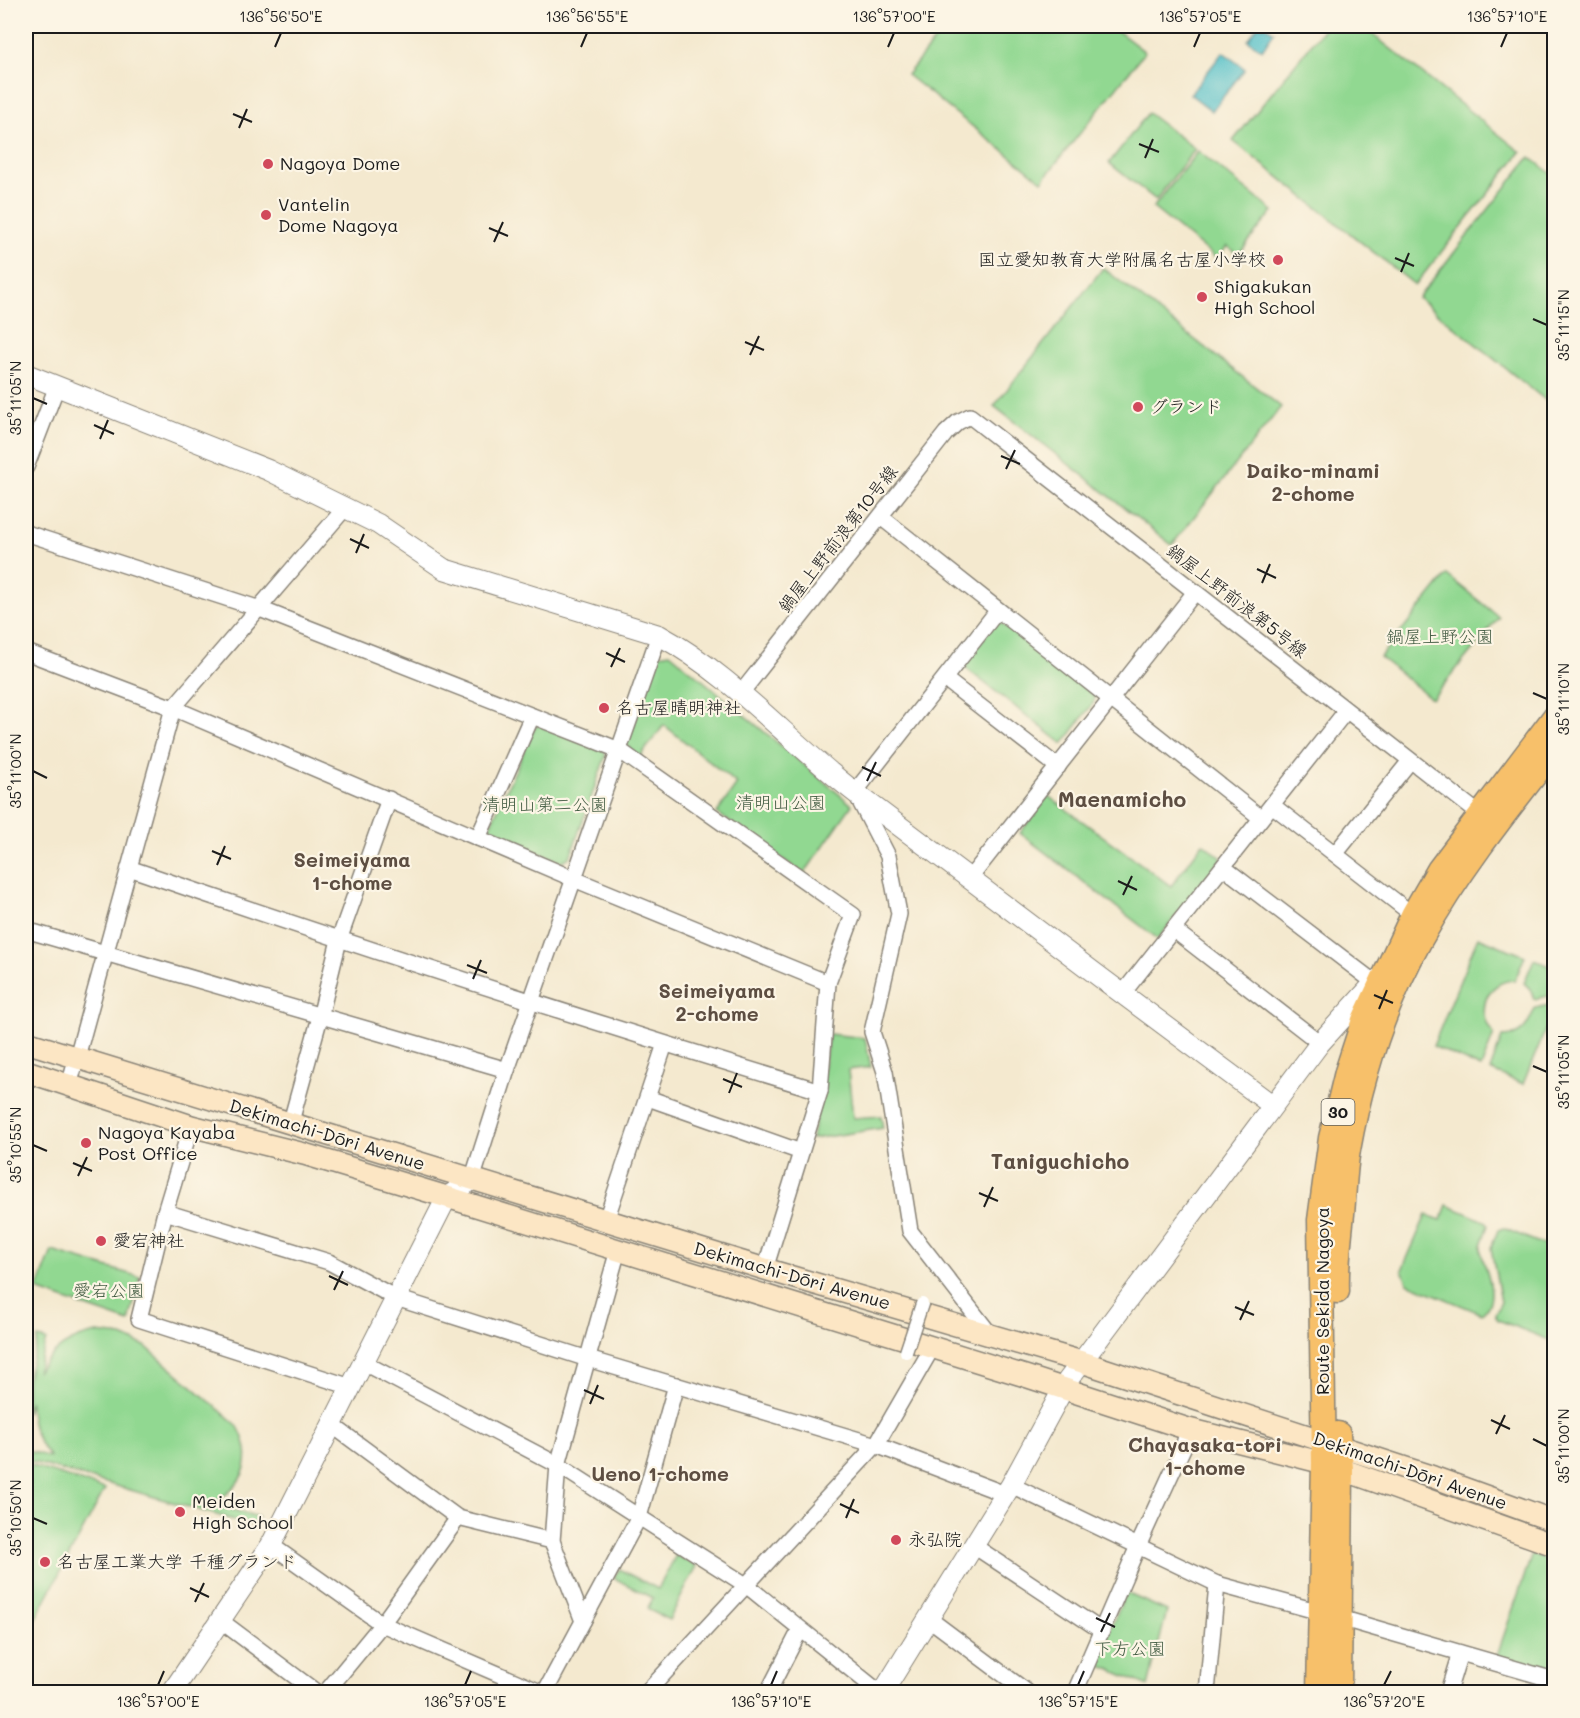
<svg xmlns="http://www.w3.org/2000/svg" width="1580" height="1718" font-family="Mali,'Klee One',sans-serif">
  <rect width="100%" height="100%" fill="#fcf5e5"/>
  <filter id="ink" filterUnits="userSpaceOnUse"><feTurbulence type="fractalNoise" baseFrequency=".0167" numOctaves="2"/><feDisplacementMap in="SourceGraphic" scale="12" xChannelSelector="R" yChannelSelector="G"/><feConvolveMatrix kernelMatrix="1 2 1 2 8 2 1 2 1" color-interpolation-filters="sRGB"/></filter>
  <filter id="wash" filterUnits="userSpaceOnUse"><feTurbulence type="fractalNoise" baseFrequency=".008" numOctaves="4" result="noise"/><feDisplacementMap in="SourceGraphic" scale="24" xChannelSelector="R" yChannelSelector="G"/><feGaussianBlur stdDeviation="1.35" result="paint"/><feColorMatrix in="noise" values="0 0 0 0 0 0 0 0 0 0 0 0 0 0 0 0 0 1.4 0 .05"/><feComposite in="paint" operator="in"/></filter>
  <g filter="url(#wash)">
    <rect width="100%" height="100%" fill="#f4e9cf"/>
    <g fill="#91d891" stroke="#567a56" stroke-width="1.5">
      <polygon points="946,26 1111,26 1145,52 1042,181 907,75"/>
      <polygon points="1326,26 1362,26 1521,152 1415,285 1233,141"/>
      <polygon points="1148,113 1195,149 1156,200 1109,163"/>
      <polygon points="1198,151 1273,211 1238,255 1227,246 1217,259 1153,208"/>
      <polygon points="1530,157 1554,176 1554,407 1418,298"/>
      <polygon points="1103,268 1281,407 1172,545 994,406"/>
      <polygon points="1447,575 1499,617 1432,699 1380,657"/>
      <polygon points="1000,622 1095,696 1094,702 1063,744 963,666 994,624"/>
      <polygon points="670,653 852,805 804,874 717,813 737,784 664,725 639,758 626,745 658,655"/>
      <polygon points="542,724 602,747 606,755 570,857 561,862 494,834 489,828 535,727"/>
      <polygon points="1048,796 1171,886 1203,843 1222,858 1158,939 1020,833"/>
      <path d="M1478,937l47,19 -10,24c-30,1 -40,32 -21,54l-13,34 -48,-22z"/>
      <polygon points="1534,959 1554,968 1554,995 1534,999 1530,989 1524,983"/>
      <path d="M1554,1004v16l-4,-1 -27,65 -33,-14 12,-33c21,0 26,-12 33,-29z"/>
      <polygon points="829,1034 865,1038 871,1067 848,1070 853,1118 881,1116 883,1128 812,1139"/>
      <path d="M1447,1205l40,17 1,3 -7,20v6c4,20 20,46 1,63l-75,-31 -5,-13 24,-55 15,5z"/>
      <polygon points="1503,1228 1554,1249 1554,1342 1498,1320 1495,1314 1501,1302 1491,1248 1498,1230"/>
      <polygon points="52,1251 140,1277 129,1322 37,1290"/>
      <path d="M97,1333l25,3 23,10 92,79c20,35 7,59 -24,79l45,13 -3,9 -229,-66v-10l24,7c-15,-17 -21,-36 -20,-57l-4,13v-31l12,-44 8,2 -9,32c16,-22 33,-34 60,-39z"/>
      <polygon points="26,1464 105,1489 26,1636"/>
      <polygon points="1532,1554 1554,1562 1554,1674 1496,1658"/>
      <polygon points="676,1555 697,1566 669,1620 647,1609 653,1598 614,1578 619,1569 658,1589"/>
      <polygon points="1126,1593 1167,1611 1148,1686 1095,1663"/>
    </g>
    <g fill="#51bfc8" stroke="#366e72" stroke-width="1.5">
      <polygon points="1258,26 1265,26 1274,32 1262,50 1248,40"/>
      <polygon points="1223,52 1245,69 1212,111 1190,94"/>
    </g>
  </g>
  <g filter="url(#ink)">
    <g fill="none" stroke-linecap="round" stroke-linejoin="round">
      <g stroke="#888276" stroke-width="18">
        <g id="minor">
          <polyline points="26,467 57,386"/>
          <polyline points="881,517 1261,818"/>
          <polyline points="26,533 260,609 619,750 853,915 828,983 820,1091 765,1269"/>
          <polyline points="26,652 173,708 574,879 828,983"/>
          <polyline points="945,679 1058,767"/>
          <polyline points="741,693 946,433 958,422 970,416 1487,820"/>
          <polyline points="1272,805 1413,915"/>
          <polyline points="478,838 532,716"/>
          <polyline points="1335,854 1410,761"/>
          <polyline points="1223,867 1375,983"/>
          <path d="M129,868c229,79 459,153 691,223"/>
          <polyline points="970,878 1195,592"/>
          <polyline points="26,930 507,1070"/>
          <polyline points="1174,930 1320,1043"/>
          <polyline points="1123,993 1346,711"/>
          <polyline points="69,1086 173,708 345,508"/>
          <polyline points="648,1098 801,1152"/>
          <polyline points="290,1125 320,1017 339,940 389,799"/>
          <polyline points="191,1126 165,1212 139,1319 351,1387"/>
          <polyline points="472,1180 507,1070 659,635"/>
          <polyline points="165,1212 329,1262 396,1298 588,1359 876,1445 1005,1494"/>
          <polyline points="606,1220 665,1044"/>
          <polyline points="990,1334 910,1231 885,1072 872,1032 899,914 888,856 855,792 998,610"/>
          <polyline points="364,1363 558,1465 639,1517 746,1585 879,1692"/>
          <polyline points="332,1425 458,1518"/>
          <polyline points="1011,1485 1217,1584 1320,1612"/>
          <polyline points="271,1545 382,1624 540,1692"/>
          <polyline points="974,1546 1102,1631"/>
          <polyline points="928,1618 1027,1692"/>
          <polyline points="1340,1618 1554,1680"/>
          <polyline points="221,1621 316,1692"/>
          <polyline points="583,1621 552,1541 558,1465 618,1250"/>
          <polyline points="326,1692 382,1624 458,1518 552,1541"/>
          <polyline points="545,1692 639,1517 676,1385"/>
          <polyline points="647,1692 876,1445 932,1348"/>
          <polyline points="768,1692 800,1630"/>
          <polyline points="1075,1692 1138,1546 1183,1448 1188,1429"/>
          <polyline points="1207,1692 1217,1584"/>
          <polyline points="1448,1692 1460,1653"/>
        </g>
      </g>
      <g stroke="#888276" stroke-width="22">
        <g id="tertiary">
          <path d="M26,374l242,96 110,54 66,45 215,66c75,41 131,108 198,159 138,105 276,208 415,311"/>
          <polyline points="172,1692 271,1545 447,1197 472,1180"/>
          <polyline points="883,1692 1011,1485 1068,1380 1320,1043 1378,979"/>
        </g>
      </g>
      <g stroke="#888276" stroke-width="24">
        <g id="secondary">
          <polyline points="26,1042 765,1269 1082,1362 1433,1477 1554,1521"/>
          <polyline points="26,1071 191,1126 304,1154 447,1197 1025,1376 1188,1429 1324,1463 1554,1545"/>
        </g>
      </g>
      <g stroke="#888276" stroke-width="27">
        <g id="primary">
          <path d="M1337,1291c-1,-26 2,-51 5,-77 2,-21 2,-43 6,-64 13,-73 36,-145 72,-210 38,-69 86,-129 134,-190"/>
          <polyline points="1338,1434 1341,1469 1339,1692"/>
          <polyline points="1319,1692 1324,1463 1320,1220 1331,1138 1347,1072 1364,1020 1413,915 1439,870 1554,718"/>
        </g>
      </g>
      <use href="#minor" stroke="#fff" stroke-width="15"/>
      <use href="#tertiary" stroke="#fff" stroke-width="20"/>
      <use href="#secondary" stroke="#fce6c4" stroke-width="21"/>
      <use href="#primary" stroke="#f7c06b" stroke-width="24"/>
      <g stroke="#888276" stroke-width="15" stroke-linecap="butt">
        <polyline id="pedestrian-bridge" points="906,1352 922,1304"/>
      </g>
      <use href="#pedestrian-bridge" stroke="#fff" stroke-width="12"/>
    </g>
  </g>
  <path fill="none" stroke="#1c1c1c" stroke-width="2" d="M275,47l6,-14M581,47l6,-14M888,47l6,-14M1194,47l6,-14M1501,47l6,-14M233,114l19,8M239,128l8,-19M1139,144l20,8M1145,158l8,-19M489,228l19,8M494,242l9,-20M1395,258l19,8M1401,272l8,-19M1533,319l14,6M745,342l19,8M750,355l9,-19M33,398l14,6M94,425l20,9M100,439l8,-19M1001,456l19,8M1006,469l9,-19M350,539l19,9M356,553l8,-19M1257,569l19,9M1262,583l8,-19M606,653l19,9M611,667l9,-19M1533,693l14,6M862,767l19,9M33,771l14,7M867,781l9,-19M212,851l19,8M217,865l8,-19M1118,881l19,9M1123,895l9,-19M467,965l20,8M473,979l8,-19M1374,995l19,8M1379,1009l8,-19M1533,1066l14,6M723,1079l19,8M729,1093l8,-20M33,1145l14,6M73,1163l19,8M78,1176l9,-19M979,1193l19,8M984,1207l9,-20M329,1276l19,9M334,1290l9,-19M1235,1307l19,8M1240,1320l9,-19M584,1390l20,9M590,1404l8,-19M1491,1420l19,9M1496,1434l9,-19M1533,1439l14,7M840,1504l19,9M33,1518l14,6M846,1518l8,-19M190,1588l19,9M195,1602l9,-19M1096,1618l19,9M1101,1632l9,-19M158,1685l6,-14M465,1685l6,-14M771,1685l6,-14M1078,1685l6,-14M1384,1685l7,-14"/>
  <g fill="#d1495b" stroke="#fcf5e5" stroke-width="2">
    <circle cx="268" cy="164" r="6"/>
    <circle cx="266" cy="215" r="6"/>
    <circle cx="1278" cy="260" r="6"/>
    <circle cx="1202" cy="297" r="6"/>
    <circle cx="1138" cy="407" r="6"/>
    <circle cx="604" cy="708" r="6"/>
    <circle cx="86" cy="1143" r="6"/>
    <circle cx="101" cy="1241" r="6"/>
    <circle cx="180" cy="1512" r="6"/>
    <circle cx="896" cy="1540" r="6"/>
    <circle cx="45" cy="1562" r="6"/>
  </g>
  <g text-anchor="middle" stroke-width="4.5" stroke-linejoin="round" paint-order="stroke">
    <rect fill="#fcf5e5" stroke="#5f5d58" stroke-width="1.5" x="1321.5" y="1099" width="33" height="26" rx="4.5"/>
    <g font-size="16" font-weight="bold" fill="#1c1c1c">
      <text x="1338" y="1118">30</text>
    </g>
    <g font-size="18" fill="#1c1c1c" stroke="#fcf5e5" text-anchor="start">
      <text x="280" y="170">Nagoya Dome</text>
      <text x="278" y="211">Vantelin<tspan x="278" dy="21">Dome Nagoya</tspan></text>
      <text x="1266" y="266" text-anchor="end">国立愛知教育大学附属名古屋小学校</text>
      <text x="1214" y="293">Shigakukan<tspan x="1214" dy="21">High School</tspan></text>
      <text x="1150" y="413">グランド</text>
      <text x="616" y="714">名古屋晴明神社</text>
      <text x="98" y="1139">Nagoya Kayaba<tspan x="98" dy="21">Post Office</tspan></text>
      <text x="113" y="1247">愛宕神社</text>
      <text x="192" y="1508">Meiden<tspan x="192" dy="21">High School</tspan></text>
      <text x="908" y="1546">永弘院</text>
      <text x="57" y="1568">名古屋工業大学 千種グランド</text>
    </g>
    <g font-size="18" fill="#1c1c1c" stroke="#fcf5e5">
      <text transform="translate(838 539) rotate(-52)" y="6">鍋屋上野前浪第10号線</text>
      <text transform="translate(1237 601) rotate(38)" y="6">鍋屋上野前浪第5号線</text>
      <text transform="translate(327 1135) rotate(17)" y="6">Dekimachi-Dōri Avenue</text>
      <text transform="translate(792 1276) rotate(16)" y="6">Dekimachi-Dōri Avenue</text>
      <text transform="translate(1323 1301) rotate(-90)" y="6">Route Sekida Nagoya</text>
      <text transform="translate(1410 1471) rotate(19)" y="6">Dekimachi-Dōri Avenue</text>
    </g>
    <g font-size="18" fill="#455e45" stroke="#fcf5e5">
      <text x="1440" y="643">鍋屋上野公園</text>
      <text x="781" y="809">清明山公園</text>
      <text x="545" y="811">清明山第二公園</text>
      <text x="109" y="1297">愛宕公園</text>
      <text x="1130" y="1655">下方公園</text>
    </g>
    <g font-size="20" font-weight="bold" fill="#5d4e42" stroke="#fcf5e5">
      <text x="1313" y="478">Daiko-minami<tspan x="1313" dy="23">2-chome</tspan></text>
      <text x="352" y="867">Seimeiyama<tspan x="352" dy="23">1-chome</tspan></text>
      <text x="717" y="998">Seimeiyama<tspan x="717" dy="23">2-chome</tspan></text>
      <text x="1205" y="1452">Chayasaka-tori<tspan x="1205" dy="23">1-chome</tspan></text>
      <text x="660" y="1481">Ueno 1-chome</text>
    </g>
    <g font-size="21" font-weight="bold" fill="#5d4e42" stroke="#fcf5e5">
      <text x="1122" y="807">Maenamicho</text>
      <text x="1060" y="1169">Taniguchicho</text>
    </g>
  </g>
  <rect width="1580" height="1718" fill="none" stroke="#fcf5e5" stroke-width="66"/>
  <rect x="33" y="33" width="1514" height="1652" fill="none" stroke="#1c1c1c" stroke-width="2"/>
  <g font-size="15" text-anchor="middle" fill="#1c1c1c">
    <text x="281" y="22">136°56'50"E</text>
    <text x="587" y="22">136°56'55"E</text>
    <text x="894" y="22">136°57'00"E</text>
    <text x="1200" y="22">136°57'05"E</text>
    <text x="1507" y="22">136°57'10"E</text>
    <text transform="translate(1564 325) rotate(-90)" y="5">35°11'15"N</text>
    <text transform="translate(16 398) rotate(-90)" y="5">35°11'05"N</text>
    <text transform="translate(1564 699) rotate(-90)" y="5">35°11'10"N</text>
    <text transform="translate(16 771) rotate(-90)" y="5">35°11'00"N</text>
    <text transform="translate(1564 1072) rotate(-90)" y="5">35°11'05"N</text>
    <text transform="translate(16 1145) rotate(-90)" y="5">35°10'55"N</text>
    <text transform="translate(1564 1446) rotate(-90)" y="5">35°11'00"N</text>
    <text transform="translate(16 1518) rotate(-90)" y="5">35°10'50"N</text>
    <text x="158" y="1707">136°57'00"E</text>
    <text x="465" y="1707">136°57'05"E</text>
    <text x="771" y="1707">136°57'10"E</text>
    <text x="1078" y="1707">136°57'15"E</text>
    <text x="1384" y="1707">136°57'20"E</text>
  </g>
</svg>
